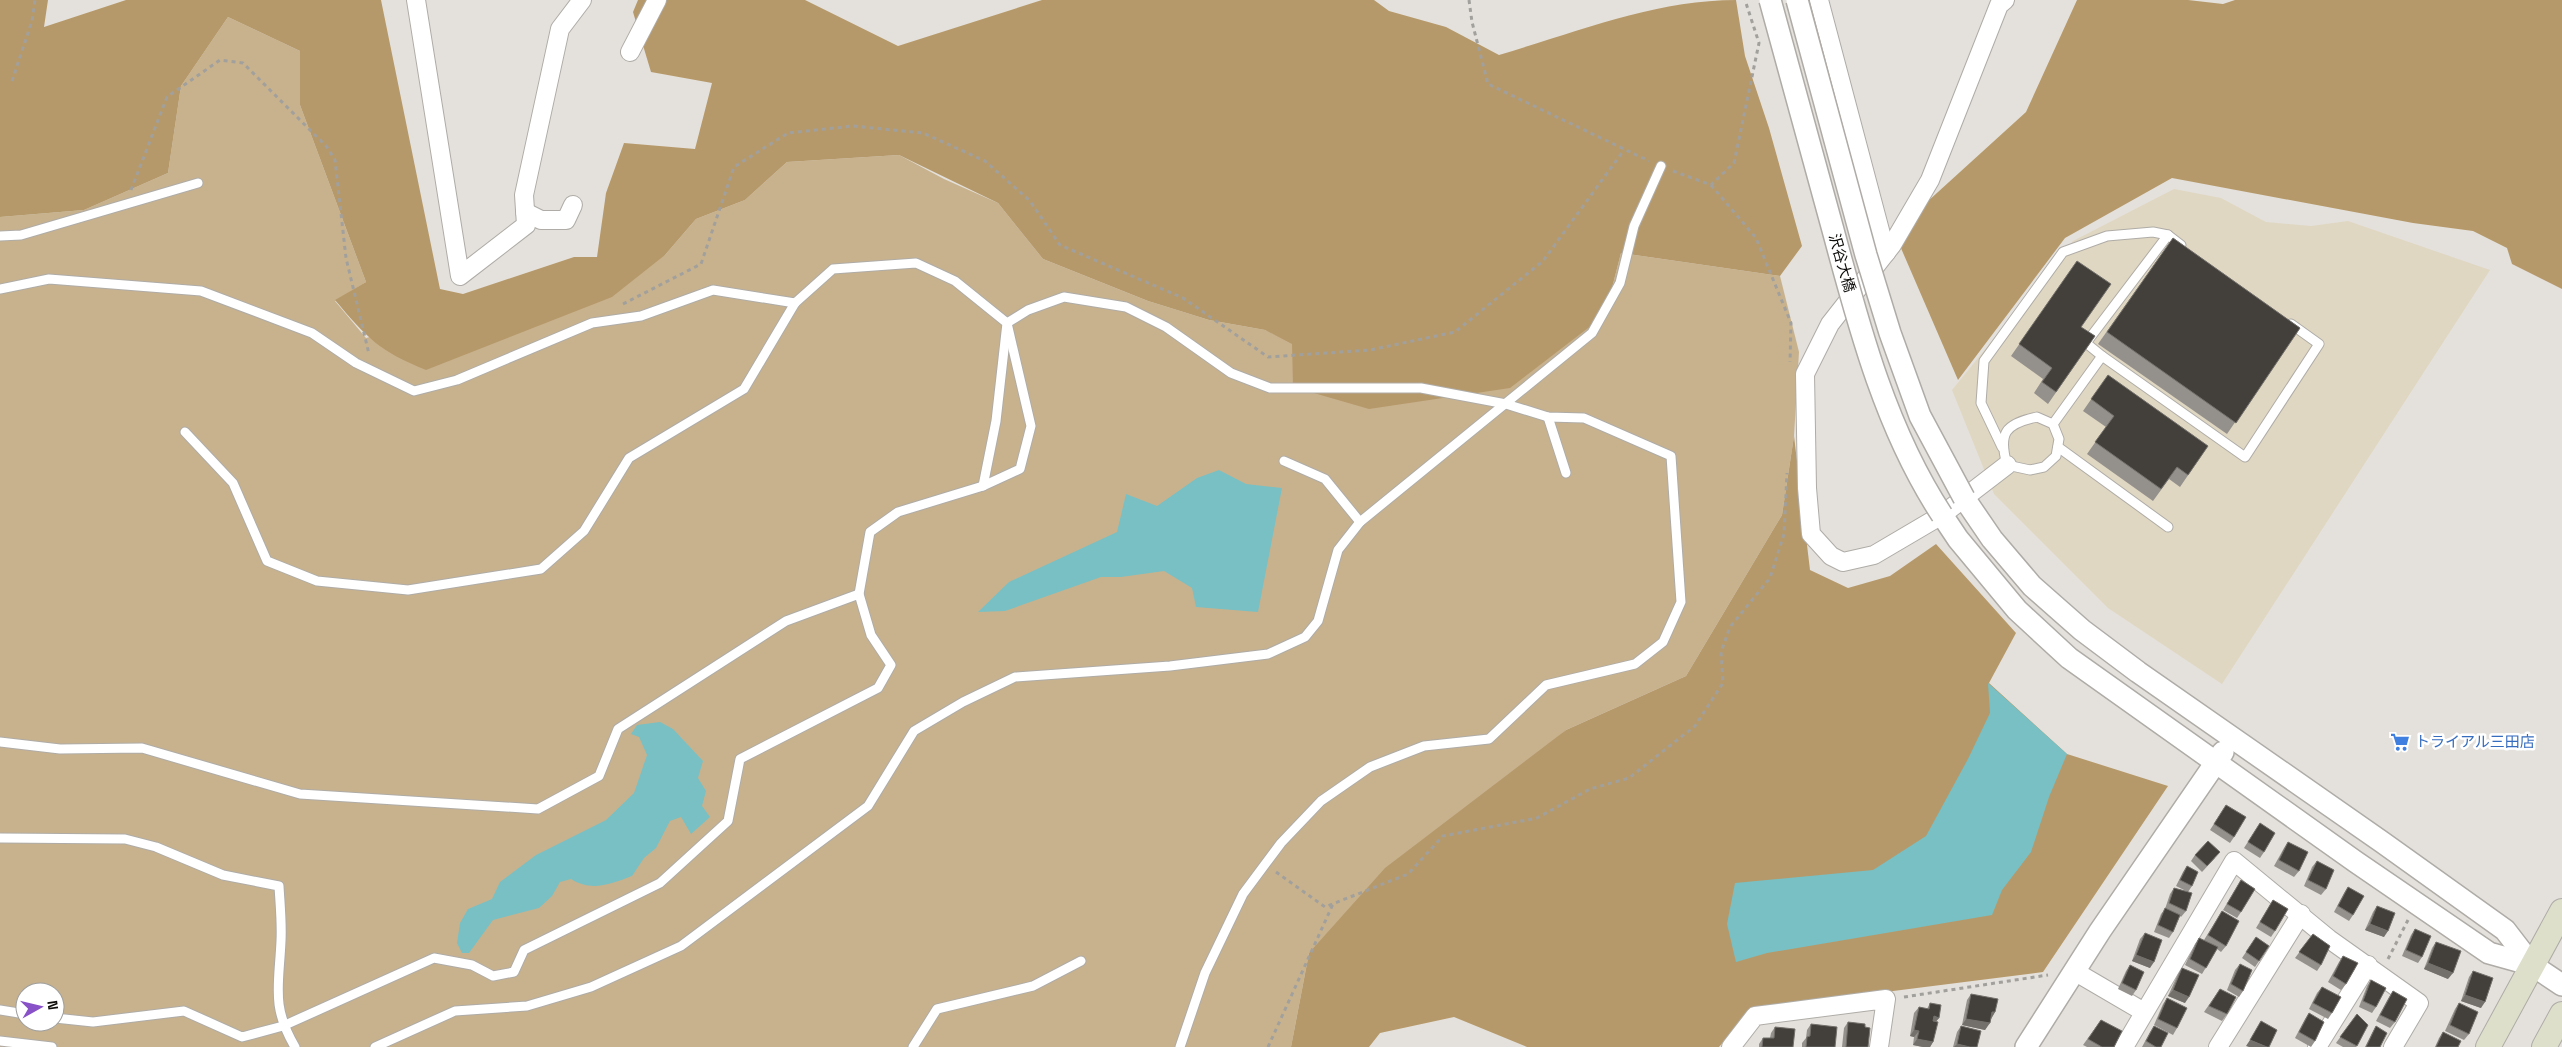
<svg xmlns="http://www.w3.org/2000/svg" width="2562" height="1047" font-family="'Space Grotesk','Noto Sans JP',sans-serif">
  <rect width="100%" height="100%" fill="#e4e1dc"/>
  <polygon fill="#e0d7c2" points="2174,189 2221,198 2266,222 2311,226 2348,221 2490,270 2222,684 2108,608 1994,494 1952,390 2073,241"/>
  <path fill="#c8b28e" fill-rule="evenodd" d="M228,17l72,34v54l66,177 -31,19 31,37 299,-83 31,-36 49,-19 42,-38 112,-7 45,24 54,24 45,56 105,42 61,19 56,10 28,13 312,-28 16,-62 159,23 19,76 -5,84 -12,79 -96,161 -120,54 -257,223 -18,94h-1291v-830l84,-7 84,-37 13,-87zM25,992h30v30h-30z"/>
  <g fill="#b6996a">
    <path d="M0,0h48l-4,27 82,-27h255l59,289 23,5 111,-37h23l9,-64 18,-50 71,6 17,-66 -61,-11 -18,-60 5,-12h167l93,46 144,-46h332l15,11 57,16 53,28c78,-23 156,-55 237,-55l9,56 24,72 33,118 -22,30 -159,-23 -16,62 -95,73 -141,21 -76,-22 -1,-43 -27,-14 -56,-10 -61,-19 -105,-42 -45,-56 -99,-48 -112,7 -42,38 -49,19 -31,36 -53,42 -186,73c-47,-19 -59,-32 -91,-70l31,-18 -66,-177v-54l-72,-34 -47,69 -13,87 -84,37 -84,7z"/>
    <polygon points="2077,0 2188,0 2223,4 2235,0 2562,0 2562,289 2512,264 2507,248 2473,231 2413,223 2172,178 2065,238 1958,380 1894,232 2026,112"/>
    <polygon points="1794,436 1810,570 1848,588 1890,576 1936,544 2016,633 1989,683 2067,754 2168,786 2043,972 1751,1009 1719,1047 1527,1047 1454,1017 1380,1033 1369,1047 1291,1047 1309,953 1385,868 1566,730 1686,676 1782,515"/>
  </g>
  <g fill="#78c0c4">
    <polygon points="1219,470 1246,484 1282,488 1258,612 1196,607 1192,588 1164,571 1121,577 1101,577 1005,611 978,612 1009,582 1117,532 1126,494 1157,506 1197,478"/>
    <polygon points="1988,683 2067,754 2049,797 2031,852 2002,890 1992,915 1767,953 1736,962 1727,924 1735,883 1873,870 1926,836 1968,759 1990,713"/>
    <path d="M660,722l13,7 30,32 -5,17 8,13 -4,15 8,11 -19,17 -10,-17 -11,4 -14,27 -12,10 -12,18c-21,8 -41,16 -61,3l-11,3 -8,14 -13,12 -46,12 -24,33h-7l-5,-10 3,-20 8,-14 24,-10 8,-17 36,-27 70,-35 28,-27 13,-38 -8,-18 -8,-3 6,-9z"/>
  </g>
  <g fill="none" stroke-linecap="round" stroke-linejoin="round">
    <g stroke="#afaca7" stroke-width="11">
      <g id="service">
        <polyline points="0,236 21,235 198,183"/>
        <polyline points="0,289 49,279 201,291 312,333 356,363 414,391 457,380 592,323 641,316 713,290 795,303"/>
        <polyline points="2102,356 2086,343 2168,235"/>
        <polyline points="1548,417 1566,473"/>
        <path d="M2037,417l16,7 6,15 -3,17 -12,11 -14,3 -23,-5c-9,-32 -2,-41 30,-48z"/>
        <polyline points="2053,424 2102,356 2245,457 2319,344 2291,324"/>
        <polyline points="185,432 233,483 267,561 317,581 408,590 541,569 584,531 629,458 744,389 795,303 833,269 916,263 955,281 1007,323 996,421 983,486"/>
        <polyline points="2002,447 1981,403 1984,361 2063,252 2107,236 2153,232 2168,235 2181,245"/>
        <polyline points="2058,447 2168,527"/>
        <polyline points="1284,461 1325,479 1360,522"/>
        <polyline points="0,742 60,749 142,748 300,794 538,809 599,776 618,729 786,621 859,594"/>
        <path d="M0,838l125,1 31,8 67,28 56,11c1,18 3,37 2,55 -2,45 -10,65 14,106"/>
        <polyline points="0,1010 25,1014"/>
        <polyline points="55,1018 93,1022 184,1011 242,1037 283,1026 434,958 472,965 493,976 514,972 524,950 660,883 728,821 740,759 878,688 891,665 871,635 859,594 870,532 898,512 983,486 1020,469 1031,426 1007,323 1028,310 1064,297 1126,307 1166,327 1231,373 1270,388 1421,388 1506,404 1548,417 1584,418 1671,456 1681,602 1663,642 1635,664 1546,685 1489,739 1424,746 1370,767 1321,801 1281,843 1243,894 1205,973 1180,1047"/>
        <polyline points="0,1041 52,1047"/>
        <polyline points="375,1047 455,1011 527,1006 591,987 681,946 868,806 914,731 963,702 1015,677 1170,666 1268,654 1305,637 1318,621 1338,550 1360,522 1592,333 1620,283 1634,226 1661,166"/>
        <polyline points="913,1047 937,1009 1033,986 1081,961"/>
      </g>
    </g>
    <g stroke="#afaca7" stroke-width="20">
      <g id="minor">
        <polyline points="416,0 460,276 526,225 524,195 560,29 582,0"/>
        <polyline points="1819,0 1886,253"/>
        <polyline points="2005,0 1999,5 1930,180 1892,245 1830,324 1805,374 1807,488 1811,534 1831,556 1843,562 1874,555 1942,515 2007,465"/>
        <polyline points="630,52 657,0"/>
        <polyline points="525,212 541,220 566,220 573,205"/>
        <polyline points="2074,971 2144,1012"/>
        <polyline points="1731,1047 1755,1016 1886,999 1879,1047"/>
        <polyline points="2124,1047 2234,861 2329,939 2419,1003 2393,1047"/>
        <polyline points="2218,1047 2301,914"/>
        <polyline points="2317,1047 2368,965"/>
      </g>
    </g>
    <g stroke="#afaca7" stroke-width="24">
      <g id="tertiary">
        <polyline points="1964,498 1992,539 2032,586 2082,630 2138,672 2382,842 2505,930 2532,965"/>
        <polyline points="1942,515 1958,539 2017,610 2069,658 2356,862 2489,953 2532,965 2562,985"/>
        <polyline points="2026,1047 2100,931 2223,752"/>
      </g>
    </g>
    <g stroke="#afaca7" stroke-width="26">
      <g id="secondary">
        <polyline points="2488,1047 2562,911"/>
        <polyline points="2544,1047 2562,1014"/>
      </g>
    </g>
    <g stroke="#a2a09c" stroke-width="3" stroke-dasharray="4 4" stroke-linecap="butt">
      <polyline points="1469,0 1472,22 1488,84 1649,161"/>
      <polyline points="12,81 32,21 35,0"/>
      <polyline points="1673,171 1711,185 1734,163 1759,43 1745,0"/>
      <polyline points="1711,185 1756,238 1791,323 1790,362"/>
      <polyline points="131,190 167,97 220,60 243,63 327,147 335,160 346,258 369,354"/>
      <polyline points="623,304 701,264 734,167 788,133 853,126 923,133 985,161 1030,201 1060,245 1183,298 1268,357 1370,350 1455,332 1543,261 1624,150"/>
      <polyline points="1276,872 1325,907 1408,874 1443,836 1537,818 1590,789 1629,778 1695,726 1723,683 1721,652 1730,627 1770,578 1784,534 1787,473"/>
      <polyline points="2388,959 2408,920"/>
      <polyline points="1904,997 2048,975"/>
      <polyline points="1268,1047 1333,904"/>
    </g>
    <use href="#service" stroke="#fff" stroke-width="9"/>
    <use href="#minor" stroke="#fff" stroke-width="18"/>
    <use href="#tertiary" stroke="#fff" stroke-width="21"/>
    <use href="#secondary" stroke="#dddfca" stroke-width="24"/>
    <g stroke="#afaca7" stroke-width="24" stroke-linecap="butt">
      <g id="tertiary-bridge">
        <path d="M1770,0c21,77 42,153 63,230 26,97 53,200 109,285"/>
        <polyline points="1797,0 1866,255 1890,333 1920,416 1964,498"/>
      </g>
    </g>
    <use href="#tertiary-bridge" stroke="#fff" stroke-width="21"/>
  </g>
  <g fill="#94908c">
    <polygon points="2173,238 2300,328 2227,434 2098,344"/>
    <polygon points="2077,261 2081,327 2095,336 2048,404 2034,393 2043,379 2011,356"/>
    <polygon points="2108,375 2208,446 2180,487 2169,479 2153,501 2087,454 2106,427 2083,411"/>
    <polygon points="2226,805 2234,837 2230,843 2210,830"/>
    <polygon points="2260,823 2264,852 2260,858 2244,848"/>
    <polygon points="2288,842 2299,871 2294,877 2274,866 2284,848"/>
    <polygon points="2195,855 2215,858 2202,872 2191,861"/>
    <polygon points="2317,861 2326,889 2321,895 2304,886 2312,867"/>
    <polygon points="2187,866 2192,886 2188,892 2186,911 2181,917 2180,916 2173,932 2169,938 2154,932 2161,914 2165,909 2170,894 2174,888 2186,891 2176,886 2183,872"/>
    <polygon points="2241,880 2241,912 2237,918 2223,910"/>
    <polygon points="2348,887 2353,915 2349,921 2334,912 2344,893"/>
    <polygon points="2273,900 2275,931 2271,937 2256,928"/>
    <polygon points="2377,906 2384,937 2365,930 2373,912"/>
    <polygon points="2222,911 2226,946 2221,952 2217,949 2202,974 2185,965 2195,944 2199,938 2204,940"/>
    <polygon points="2415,929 2422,957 2418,963 2402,956 2411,935"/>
    <polygon points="2145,933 2150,968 2132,961 2140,939"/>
    <polygon points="2313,934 2321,965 2317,971 2295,958"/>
    <polygon points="2256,937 2269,946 2255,967 2242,958"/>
    <polygon points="2436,942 2448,979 2424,969 2432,948"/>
    <polygon points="2343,956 2346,984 2341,990 2328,982 2339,962"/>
    <polygon points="2240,964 2243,991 2239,997 2227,990 2235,970"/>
    <polygon points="2130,965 2136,990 2132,996 2118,989 2126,971"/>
    <polygon points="2182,968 2185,1003 2168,996 2178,974"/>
    <polygon points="2473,971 2481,1008 2461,1001 2469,977"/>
    <polygon points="2371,980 2376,1007 2372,1013 2359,1007 2367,986"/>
    <polygon points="2322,987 2332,1013 2328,1019 2309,1009 2317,993"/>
    <polygon points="2220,989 2227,1014 2222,1021 2204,1012"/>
    <polygon points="2393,991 2395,1022 2390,1028 2376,1021 2389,997"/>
    <polygon points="1971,994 1995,1012 1991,1019 1985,1030 1962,1025 1967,1000"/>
    <polygon points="2167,998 2177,1028 2173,1035 2154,1025 2163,1004"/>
    <polygon points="1930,1003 1939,1018 1936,1021 1933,1042 1930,1047 1923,1047 1913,1045 1914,1037 1910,1036 1914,1013 1919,1007 1927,1009"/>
    <polygon points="2459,1003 2469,1034 2464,1040 2445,1031 2455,1009"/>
    <polygon points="2309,1013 2315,1041 2311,1047 2295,1038 2305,1019"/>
    <polygon points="2357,1014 2368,1025 2356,1047 2343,1047 2336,1043"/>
    <polygon points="2101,1020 2114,1047 2087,1047 2083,1045"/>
    <polygon points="1848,1022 1868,1047 1842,1047 1844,1028"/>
    <polygon points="1811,1024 1835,1047 1802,1047 1802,1043 1806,1038 1807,1030"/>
    <polygon points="1961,1026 1977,1047 1953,1047 1957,1032"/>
    <polygon points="2154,1026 2161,1047 2142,1047 2150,1032"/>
    <polygon points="2376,1026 2380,1047 2365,1047 2372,1033"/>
    <polygon points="1775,1027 1793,1047 1759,1047 1759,1044 1763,1038 1770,1038 1771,1033"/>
    <polygon points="2443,1032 2458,1047 2435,1047 2439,1038"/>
  </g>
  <g fill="#73706c">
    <polygon points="2370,924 2388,931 2384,937 2365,930"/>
    <polygon points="2136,955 2154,962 2150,968 2132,961"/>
    <polygon points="2428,963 2453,973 2448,979 2424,969"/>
    <polygon points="2173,990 2189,997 2185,1003 2168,996"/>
    <polygon points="2465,995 2485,1002 2481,1008 2461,1001"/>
    <polygon points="1992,1012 1995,1012 1991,1019"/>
    <polygon points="1934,1016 1939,1018 1934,1024 1929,1022"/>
    <polygon points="1966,1019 1990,1023 1985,1030 1962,1025"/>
    <polygon points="1914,1030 1919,1031 1914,1037 1910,1036"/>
    <polygon points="1917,1039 1933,1042 1930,1047 1923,1047 1913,1045"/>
    <polygon points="2250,1040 2267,1047 2249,1047 2246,1046"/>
    <polygon points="1957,1044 1970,1047 1954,1047"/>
  </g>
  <g fill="#43403c" stroke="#73706c">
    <polygon points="2173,238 2300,328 2236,423 2107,332"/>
    <polygon points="2077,261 2111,284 2081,327 2095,336 2056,392 2042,382 2052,368 2019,344"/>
    <polygon points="2108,375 2208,446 2188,475 2177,467 2161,489 2095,442 2114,416 2091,399"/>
    <polygon points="2226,805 2246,817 2234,837 2214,824"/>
    <polygon points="2260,823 2275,833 2264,852 2248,842"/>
    <polygon points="2208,841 2220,852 2207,866 2195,855"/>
    <polygon points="2288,842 2308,852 2299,871 2279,860"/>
    <polygon points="2317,861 2334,870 2326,889 2308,880"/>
    <polygon points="2187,866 2198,872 2192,886 2180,880"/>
    <polygon points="2241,880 2255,889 2241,912 2227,904"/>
    <polygon points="2348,887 2364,896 2353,915 2338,906"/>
    <polygon points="2174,888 2192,893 2186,911 2169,903"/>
    <polygon points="2273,900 2288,909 2275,931 2260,922"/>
    <polygon points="2377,906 2395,913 2388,931 2370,924"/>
    <polygon points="2165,908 2180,915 2173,932 2158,925"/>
    <polygon points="2222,911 2239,921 2226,946 2208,935"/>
    <polygon points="2415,929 2431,936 2422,957 2406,950"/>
    <polygon points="2145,933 2162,940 2154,962 2136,955"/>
    <polygon points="2313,934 2330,946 2321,965 2299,952"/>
    <polygon points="2256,937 2269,946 2259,961 2246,952"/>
    <polygon points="2199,938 2218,947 2206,968 2190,959"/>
    <polygon points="2436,942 2461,951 2453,973 2428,963"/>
    <polygon points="2343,956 2358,963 2346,984 2333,976"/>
    <polygon points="2240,964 2252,970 2243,991 2231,984"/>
    <polygon points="2130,965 2144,972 2136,990 2122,983"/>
    <polygon points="2182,968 2199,975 2189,997 2173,990"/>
    <polygon points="2473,971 2493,978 2485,1002 2465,995"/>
    <polygon points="2371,980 2386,988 2376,1007 2363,1001"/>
    <polygon points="2322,987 2341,997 2332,1013 2313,1003"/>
    <polygon points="2220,989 2236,997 2227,1014 2209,1006"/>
    <polygon points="2393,991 2407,999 2395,1022 2380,1015"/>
    <polygon points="1971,994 1998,999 1995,1012 1992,1012 1990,1023 1966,1019"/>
    <polygon points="2167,998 2187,1008 2177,1028 2158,1019"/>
    <polygon points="1930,1003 1941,1005 1939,1018 1934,1016 1933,1021 1938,1022 1933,1042 1917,1039 1919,1031 1914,1030 1919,1007 1929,1009"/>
    <polygon points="2459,1003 2478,1012 2469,1034 2450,1025"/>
    <polygon points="2309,1013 2324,1022 2315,1041 2299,1032"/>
    <polygon points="2357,1014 2368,1025 2357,1046 2340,1037"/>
    <polygon points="2101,1020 2122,1031 2114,1047 2102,1047 2088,1039"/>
    <polygon points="2261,1021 2277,1030 2269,1047 2267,1047 2250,1040"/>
    <polygon points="1848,1022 1865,1024 1865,1027 1870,1028 1868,1047 1846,1047"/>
    <polygon points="1811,1024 1837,1027 1835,1047 1806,1047 1807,1037 1810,1036"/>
    <polygon points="1961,1026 1981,1031 1977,1047 1970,1047 1957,1044"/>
    <polygon points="2154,1026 2168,1033 2161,1047 2156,1047 2146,1041"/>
    <polygon points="2376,1026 2387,1033 2380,1047 2366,1047"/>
    <polygon points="1775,1027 1795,1029 1793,1047 1762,1047 1763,1038 1774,1038"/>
    <polygon points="2443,1032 2461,1041 2458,1047 2436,1047"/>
  </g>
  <defs>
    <g id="supermarket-bare" transform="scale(1.5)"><path d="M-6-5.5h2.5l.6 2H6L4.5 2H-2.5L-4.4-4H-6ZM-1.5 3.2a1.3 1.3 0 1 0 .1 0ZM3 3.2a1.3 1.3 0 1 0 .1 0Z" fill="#3f7fe0" stroke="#fff" stroke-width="2.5" paint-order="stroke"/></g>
  </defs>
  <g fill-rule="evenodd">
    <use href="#supermarket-bare" x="2400" y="742"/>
  </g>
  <g text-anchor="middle" stroke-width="5" stroke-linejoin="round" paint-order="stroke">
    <g font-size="15" fill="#0d0c0a" stroke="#fff">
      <text transform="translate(1842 263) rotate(74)" y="5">沢谷大橋</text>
    </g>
    <g font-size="15" fill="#366cbe" stroke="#fff" text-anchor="start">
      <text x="2415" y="747">トライアル三田店</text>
    </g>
  </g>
  <g transform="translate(40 1007) rotate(82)"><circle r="24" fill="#ffffff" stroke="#9e9e9d"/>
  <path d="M0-4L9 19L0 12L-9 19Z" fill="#8851c8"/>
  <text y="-8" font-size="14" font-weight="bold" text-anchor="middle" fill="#0d0c0a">N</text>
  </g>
</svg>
